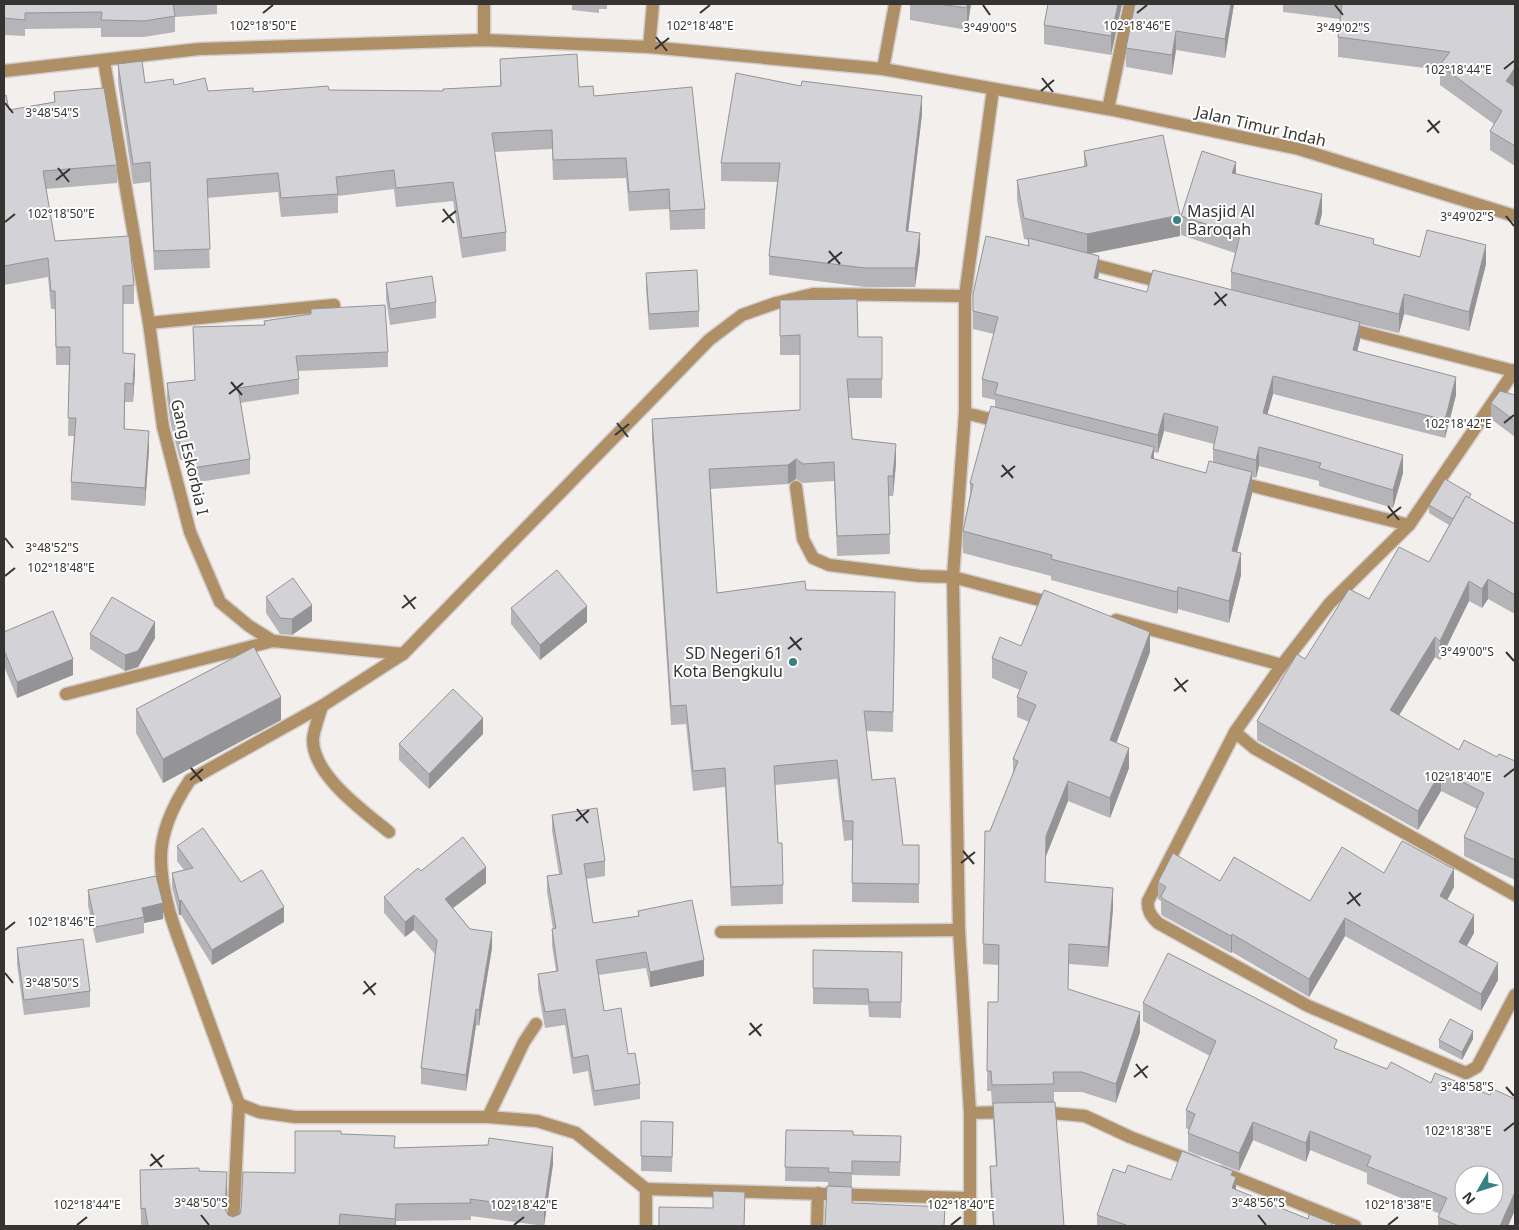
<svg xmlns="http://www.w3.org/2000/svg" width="1519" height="1230" font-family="'Noto Sans',sans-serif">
  <rect width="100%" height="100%" fill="#f3efed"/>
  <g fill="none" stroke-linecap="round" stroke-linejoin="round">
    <g stroke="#d1cdcc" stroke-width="15">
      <g id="minor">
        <polyline points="484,4 484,40"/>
        <polyline points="649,47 653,4"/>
        <polyline points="104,61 149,323 163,427 190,532 220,602 249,626 273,641 403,654"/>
        <polyline points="883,69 895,4"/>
        <polyline points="4,71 199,49 484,40 649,47 883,69 1108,109 1299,149 1515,216"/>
        <polyline points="1108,109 1130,4"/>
        <polyline points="1083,262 1165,283"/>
        <polyline points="149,323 334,305"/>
        <polyline points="1345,328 1514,371"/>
        <path d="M1515,370l-106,155 -79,78 -48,62 -47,67 -87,169c-1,10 3,15 10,22l150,83 158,67 11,-6 38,-72"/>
        <polyline points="965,413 1002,422"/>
        <polyline points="1237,482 1409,525"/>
        <polyline points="796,487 803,539 813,558 829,565 920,576 953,577 1055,604"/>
        <polyline points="1116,620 1282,665"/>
        <polyline points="66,694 273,641"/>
        <path d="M322,706c-3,10 -8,23 -9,33 -1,36 52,73 76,93"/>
        <polyline points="1235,732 1254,748 1515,895"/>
        <polyline points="721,932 959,930"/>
        <polyline points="1040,1112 1085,1116 1130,1137 1195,1162"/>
        <polyline points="970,1113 1010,1112"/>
        <polyline points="488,1117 524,1042 536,1024"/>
        <polyline points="1221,1172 1355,1226"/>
        <path d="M646,1189l-70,-56 -39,-12 -49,-4h-193l-36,-5 -20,-8c-16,-43 -31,-86 -47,-129 -14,-38 -31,-76 -31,-117 0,-27 14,-56 29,-78l132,-74 81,-52 306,-314 33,-25 34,-12 37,-9 152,2"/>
        <polyline points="233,1226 239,1104"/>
        <polyline points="646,1226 646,1189 969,1198"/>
        <polyline points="817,1226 818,1193"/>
        <polyline points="970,1226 970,1113 959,930 953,577 965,413 965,296 993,89"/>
      </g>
    </g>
    <use href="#minor" stroke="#af8f66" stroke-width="12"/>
  </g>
  <g fill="#b5b5b9" fill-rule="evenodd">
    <polygon points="4,4 235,4 217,5 217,14 175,17 175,32 144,37 101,37 101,28 25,29 25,36 4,35"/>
    <polygon points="333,4 384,4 333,5"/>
    <polygon points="572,4 607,4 607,9 599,9 599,13 572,10"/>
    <polygon points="910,4 971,4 967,30 910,20"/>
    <polygon points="1122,4 1111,55 1044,44 1044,25"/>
    <polygon points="1135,4 1234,4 1225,58 1176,50 1172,75 1126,67 1126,48"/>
    <polygon points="1283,4 1515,4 1515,166 1490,150 1490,131 1494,124 1440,85 1440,70 1338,57 1338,37 1340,19 1283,12"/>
    <polygon points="500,59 579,87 594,96 705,209 705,229 670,230 669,209 629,211 626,178 553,180 552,149 494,152 506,232 506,251 462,258 453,201 396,207 394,189 338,196 338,213 281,217 278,192 207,198 210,268 154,270 150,182 133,184 118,83 118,64 145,83 174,85 208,91 253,92 329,90 443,91 500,86"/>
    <polygon points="54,92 117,165 117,183 46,189 55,241 134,285 134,304 123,304 123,353 135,372 133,402 125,402 125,429 149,450 145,506 71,500 71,482 74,436 68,436 69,365 56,365 55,309 51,309 48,277 4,285 4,96 9,110 54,102"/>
    <polygon points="922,114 908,232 920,252 915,287 865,287 769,275 769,256 777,182 721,181 721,163"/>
    <path d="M1084,151l96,85 -90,18 9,20 -1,5 49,13 84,-3v-17l4,-19 -54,-18v-19l55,-42 86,39 -3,12 55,19 46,13 66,7 -17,67 -65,-17 -5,19 -39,-9v16l-3,11 99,44 -11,43 -172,-44 -6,20 136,59 -10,35 -74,-22v-5l-60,-15 -3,12 -4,-1v17l-15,58 4,23 -12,48 -51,-14 -1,5 -126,-34v-4l-88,-23v-22l7,-37v-11l25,-76v-7l-13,-3v-18l12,-45 -21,-5v-35l55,-49v-5l-4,-1 -7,-39v-20l67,-13zM1164,431l50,13 -1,5v13l-7,11 -52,-14v-7l4,1z"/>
    <polygon points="646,273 699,311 699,327 649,330 646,289"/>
    <polygon points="386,283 436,302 436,318 390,325 386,299"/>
    <polygon points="780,300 858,337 882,337 882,398 849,398 852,439 896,463 893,496 889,496 890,554 837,556 834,481 803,483 796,479 788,484 711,489 717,593 806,590 895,612 893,732 866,731 872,780 903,845 919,845 919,903 852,902 852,840 844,841 837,779 775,785 778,843 783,885 783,904 731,906 725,787 693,791 686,724 671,725 652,438 652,419 800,410 800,355 780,355"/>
    <polygon points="264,321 388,352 388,367 298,371 299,379 299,394 240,403 250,459 250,474 192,483 188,459 180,460 171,425 167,398 167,383 195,380 193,327 264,325"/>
    <polygon points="1515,395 1515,437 1491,419 1491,403"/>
    <polygon points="1471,499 1515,524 1515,614 1488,599 1482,608 1469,601 1440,660 1435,657 1399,715 1459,750 1515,761 1515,880 1464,856 1464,837 1477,809 1441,791 1418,830 1257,740 1257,721 1305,659 1429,562 1449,525 1429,513 1429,505"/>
    <polygon points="266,597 312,621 292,635 280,634 266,613"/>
    <polygon points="511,608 587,622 540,660 511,624"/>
    <polygon points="4,632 73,675 17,698 4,666"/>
    <polygon points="90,634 155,638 138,667 125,671 90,649"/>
    <polygon points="1021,646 1150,652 1116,743 1129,768 1110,818 1068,801 1046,856 1045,882 1113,908 1108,967 1069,964 1068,989 1140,1032 1116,1103 1082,1092 1054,1092 1054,1102 1064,1226 993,1226 990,1184 990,1166 996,1166 993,1121 993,1105 992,1105 991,1091 987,1091 988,1002 998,1002 998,965 983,964 983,944 990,831 1013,773 1013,759 1029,722 1017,717 1017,697 1020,690 992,678 992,658"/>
    <polygon points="136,709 281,720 163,783 136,733"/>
    <polygon points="483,734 429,789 399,760 399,744"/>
    <polygon points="552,815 605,861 605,876 587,879 593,923 638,916 638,911 704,976 650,987 646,968 599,975 604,1011 628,1054 640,1084 640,1099 594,1106 588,1071 573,1074 565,1025 545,1028 538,989 538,974 556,971 552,945 552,929 553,929 547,892 547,876 559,874 552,831"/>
    <polygon points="177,846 241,882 284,922 212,965 181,915 179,915 172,887 172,873 184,870 177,861"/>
    <polygon points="421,871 486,883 453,908 470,929 492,948 479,1026 476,1025 466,1091 421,1084 421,1068 435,954 414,930 405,937 384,913 384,897"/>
    <polygon points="1384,873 1454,887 1447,900 1474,933 1467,946 1498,980 1481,1011 1345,936 1309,997 1232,952 1231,953 1163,916 1161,914 1161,901 1158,899 1158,882 1220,881 1310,901"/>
    <polygon points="88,890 163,919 144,923 144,933 96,943 88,906"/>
    <polygon points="17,948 90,991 90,1007 24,1015 17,964"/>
    <polygon points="902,952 901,1018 869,1017 868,1005 813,1004 813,988"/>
    <polygon points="1143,1003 1337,1049 1387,1069 1431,1083 1490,1095 1515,1099 1515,1210 1508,1226 1438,1226 1438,1217 1440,1214 1367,1184 1367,1173 1310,1150 1306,1162 1253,1140 1239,1171 1188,1151 1188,1133 1189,1130 1186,1128 1186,1110 1210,1056 1143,1021"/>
    <polygon points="1473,1039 1462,1060 1439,1048 1439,1040"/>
    <polygon points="641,1121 673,1138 672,1172 641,1171"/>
    <polygon points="786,1130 853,1135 901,1151 900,1176 852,1175 852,1187 828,1186 828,1182 785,1181"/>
    <polygon points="341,1134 395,1148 553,1164 544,1226 471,1216 471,1220 396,1221 396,1226 141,1226 140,1170 199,1171 227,1189 226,1210 228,1215 233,1217 240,1214 295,1173"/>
    <polygon points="1125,1173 1171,1180 1233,1176 1236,1190 1308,1219 1332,1226 1097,1226 1097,1215"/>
  </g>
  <g fill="#949496">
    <polygon points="967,4 971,4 967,30"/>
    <polygon points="1118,4 1122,4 1111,55 1111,36"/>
    <polygon points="1231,4 1234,4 1225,58 1225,39"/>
    <polygon points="1176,31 1176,50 1172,75 1172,55"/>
    <polygon points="1515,68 1515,87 1506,81"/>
    <polygon points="922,96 922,114 906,250 906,231"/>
    <polygon points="1236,162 1236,181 1232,173"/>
    <polygon points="1322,194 1322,213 1315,243 1315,224"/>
    <polygon points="1180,215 1180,236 1087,254 1087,234"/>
    <polygon points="920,233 920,252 915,287 915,268"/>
    <polygon points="1486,245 1486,264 1469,331 1469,312"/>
    <polygon points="1099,256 1099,274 1094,296 1094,278"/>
    <polygon points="1404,294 1404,314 1399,333 1399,314"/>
    <polygon points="1360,322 1360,340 1353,368 1353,350"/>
    <polygon points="135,354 135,372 133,402 133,384"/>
    <polygon points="1273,376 1273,394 1263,431 1263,413"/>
    <polygon points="1456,377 1456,395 1445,438 1445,420"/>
    <polygon points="1164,413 1164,431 1158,453 1158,435"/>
    <polygon points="149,431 149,450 145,506 145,488"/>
    <polygon points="896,444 896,463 893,496 893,476"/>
    <polygon points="1154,447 1154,469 1151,458"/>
    <polygon points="1259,447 1259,466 1256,478 1256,460"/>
    <polygon points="1403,455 1403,473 1393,508 1393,490"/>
    <polygon points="796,459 796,479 788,484 788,465"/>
    <polygon points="1252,472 1252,494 1232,572 1232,551"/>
    <polygon points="1241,553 1241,575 1229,623 1229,601"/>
    <polygon points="1488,579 1488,599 1482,608 1482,589"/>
    <polygon points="1469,581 1469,601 1440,660 1440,641"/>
    <polygon points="1178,587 1178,609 1177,614 1177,592"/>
    <polygon points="312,605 312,621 292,635 292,619"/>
    <polygon points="587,606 587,622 540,660 540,645"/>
    <polygon points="155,622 155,638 138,667 125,671 125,655"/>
    <polygon points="1150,632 1150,652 1110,760 1110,740"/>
    <polygon points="1435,637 1435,657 1390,730 1390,710"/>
    <polygon points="73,659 73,675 17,698 17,682"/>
    <polygon points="281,697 281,720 163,783 163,759"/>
    <polygon points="483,718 483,734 429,789 429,774"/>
    <polygon points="1129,748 1129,768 1110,818 1110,798"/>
    <polygon points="1441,771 1441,791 1418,830 1418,811"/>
    <polygon points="1068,781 1068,801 1046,856 1046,836"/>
    <polygon points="486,867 486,883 445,914 445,899"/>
    <polygon points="1454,869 1454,887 1440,914 1440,896"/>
    <polygon points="1113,888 1113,908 1108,967 1108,947"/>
    <polygon points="181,900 181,915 179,915 179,901"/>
    <polygon points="163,903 163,919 144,923 144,917 142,908"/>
    <polygon points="284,907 284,922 212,965 212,950"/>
    <polygon points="414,915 414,930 405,937 405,922"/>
    <polygon points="1474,915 1474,933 1459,959 1459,942"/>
    <polygon points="1345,918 1345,936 1309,997 1309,979"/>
    <polygon points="492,932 492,948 479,1026 479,1010"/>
    <polygon points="1232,934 1232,952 1231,953 1231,936"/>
    <polygon points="704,960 704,976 650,987 650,972"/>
    <polygon points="1498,963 1498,980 1481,1011 1481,994"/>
    <polygon points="476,1009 476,1025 466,1091 466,1075"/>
    <polygon points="1140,1012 1140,1032 1116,1103 1116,1084"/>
    <polygon points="1473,1031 1473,1039 1462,1060 1462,1052"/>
    <polygon points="1253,1122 1253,1140 1239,1171 1239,1153"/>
    <polygon points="1310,1131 1310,1150 1306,1162 1306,1143"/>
    <polygon points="553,1147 553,1164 544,1226 544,1209"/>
    <polygon points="227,1172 227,1189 225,1226 225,1209"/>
    <polygon points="1236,1177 1236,1193 1232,1188"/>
    <polygon points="1515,1192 1515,1210 1508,1226 1500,1226"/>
    <polygon points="396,1204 396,1226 395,1226"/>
  </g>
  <g fill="#d3d3d7" stroke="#949496" fill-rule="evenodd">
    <polygon points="4,4 173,4 175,16 144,21 101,20 102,12 25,13 25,20 4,18"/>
    <polygon points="938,4 967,4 967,8"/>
    <polygon points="1048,4 1118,4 1111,36 1044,25"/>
    <polygon points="1135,4 1231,4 1225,39 1176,31 1172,55 1126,48"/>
    <polygon points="1342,4 1515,4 1515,68 1506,81 1515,87 1515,146 1490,131 1502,111 1440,65 1450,52 1338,37"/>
    <polygon points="577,54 579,87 593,86 594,96 692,87 705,209 670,211 669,189 629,192 626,158 553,160 552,130 492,133 506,232 462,238 453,182 396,188 394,170 336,177 338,194 281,198 278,173 207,179 210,249 154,251 150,162 133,164 118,64 142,61 145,83 173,79 174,85 205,78 208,91 253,88 253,92 328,86 329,90 443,91 443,89 501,86 500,59"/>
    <polygon points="736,73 801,86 802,81 922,96 906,231 920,233 915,268 865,268 769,256 780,163 721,163"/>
    <polygon points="104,88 117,165 43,171 55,241 129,236 134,285 123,286 123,353 135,354 133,384 125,383 124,429 149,431 145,488 71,482 76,418 68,418 70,347 56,347 55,291 51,291 48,258 4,266 4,96 6,95 9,110 55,102 54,92"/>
    <polygon points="1163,135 1180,215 1087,234 1024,218 1017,180 1087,166 1084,151"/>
    <polygon points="1202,151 1236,162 1232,173 1322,194 1315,224 1374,239 1373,244 1420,257 1427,230 1486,245 1469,312 1404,294 1399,314 1231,272 1240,235 1181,216"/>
    <polygon points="986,236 1029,246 1028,238 1099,256 1094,278 1147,292 1153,270 1360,322 1353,350 1456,377 1445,420 1273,376 1263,413 1403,455 1393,490 1319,468 1321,463 1259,447 1256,460 1213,449 1218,427 1164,413 1158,435 995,394 998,383 982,379 998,317 973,311 973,294"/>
    <polygon points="697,270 699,311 649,314 646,273"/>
    <polygon points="432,276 436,302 390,309 386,283"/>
    <polygon points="857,299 858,337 882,337 882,379 847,379 852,439 896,444 893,476 888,476 890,534 837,536 834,462 803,464 796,459 788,465 709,469 717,593 805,581 806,590 895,592 893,712 864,711 872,780 895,778 903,845 919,845 919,884 852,883 853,821 844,821 837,760 774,766 778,843 782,843 783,885 731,887 725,768 693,771 686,705 671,706 652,419 800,410 800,335 780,336 780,300"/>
    <polygon points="385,305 388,352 296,356 299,379 238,388 250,459 192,468 188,444 180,445 171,410 167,383 195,380 193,327 265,325 264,321 311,314 311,309"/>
    <polygon points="1500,391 1515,395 1515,421 1491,403"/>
    <polygon points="991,406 1154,447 1151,458 1206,473 1209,461 1252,472 1232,551 1241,553 1229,601 1178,587 1177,592 1051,559 1052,555 963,531 973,484 970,483"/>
    <polygon points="1445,479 1471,494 1469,498 1466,496 1453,519 1429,505"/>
    <polygon points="1466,496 1515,524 1515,595 1488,579 1482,589 1469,581 1440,641 1435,637 1390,710 1459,750 1464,740 1497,757 1499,754 1515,761 1515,860 1464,837 1484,793 1441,771 1418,811 1257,721 1297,654 1305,659 1349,589 1369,599 1399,547 1429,562"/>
    <polygon points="557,570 587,606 540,645 511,608"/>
    <polygon points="293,578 312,605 292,619 280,618 266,597"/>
    <polygon points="1044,590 1150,632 1110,740 1129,748 1110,798 1068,781 1046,836 1045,882 1113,888 1108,947 1069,944 1068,989 1140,1012 1116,1084 1082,1072 1053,1072 1054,1084 992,1085 991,1071 987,1071 988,1002 998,1002 999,945 983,944 985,831 990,831 1018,761 1013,759 1036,705 1017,697 1027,672 992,658 1000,637 1021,646"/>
    <polygon points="112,597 155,622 138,651 125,655 90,634"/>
    <polygon points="53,611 73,659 17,682 4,650 4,632"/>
    <polygon points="254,647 281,697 163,759 136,709"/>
    <polygon points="453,689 483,718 429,774 399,744"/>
    <polygon points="597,808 605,861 584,864 593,923 639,916 638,911 692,900 704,960 650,972 646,952 596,960 604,1011 621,1008 628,1054 635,1053 640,1084 594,1091 588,1055 573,1058 565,1009 545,1012 538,974 558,971 552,929 556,928 547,876 562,874 552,815"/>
    <polygon points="203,828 241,882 262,870 284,907 212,950 181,900 179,901 172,873 193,868 177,846"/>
    <polygon points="463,837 486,867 445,899 470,929 492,932 479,1010 476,1009 466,1075 421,1068 437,940 414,915 405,922 384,897 418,868 421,871"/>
    <polygon points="1402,841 1454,869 1440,896 1474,915 1459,942 1498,963 1481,994 1345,918 1309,979 1232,934 1231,936 1163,899 1161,896 1166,887 1158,882 1173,853 1220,881 1234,857 1310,901 1342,847 1384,873"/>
    <polygon points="156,876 163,903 142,908 144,917 96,927 88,890"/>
    <polygon points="83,939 90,991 24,1000 17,948"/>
    <polygon points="813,950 902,952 901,1002 869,1002 868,989 813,988"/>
    <path d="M1168,953l169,87 -3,8 53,21 4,-7 40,21 4,-10 55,22 3,-6 22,10v93l-15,34h-41l-21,-9 9,-19 -80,-32 4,-10 -61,-25 -4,12 -53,-21 -14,31 -51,-20 7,-19 -9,-4 30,-69 -73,-38zM1464,1175h30v30h-30z"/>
    <polygon points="1450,1019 1473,1031 1462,1052 1439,1040"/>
    <polygon points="1055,1102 1064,1226 994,1226 990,1166 997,1166 993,1103"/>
    <polygon points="641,1121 673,1122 672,1157 641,1156"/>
    <polygon points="786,1130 853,1131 853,1135 901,1136 900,1162 852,1161 852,1173 828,1172 829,1168 785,1167"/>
    <polygon points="295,1131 341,1131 341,1134 395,1136 394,1148 488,1145 489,1138 553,1147 544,1209 470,1199 471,1203 396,1204 395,1219 340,1214 339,1226 148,1226 145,1208 141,1209 140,1170 199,1168 199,1171 227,1172 225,1209 228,1215 233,1217 240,1214 241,1210 243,1172 295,1173"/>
    <polygon points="1182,1151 1233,1171 1231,1175 1236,1177 1232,1188 1308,1219 1309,1214 1332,1223 1331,1226 1129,1226 1097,1215 1113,1169 1125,1173 1128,1165 1171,1180"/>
    <polygon points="827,1186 852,1187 852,1203 945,1207 944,1226 825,1226"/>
    <polygon points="713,1191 745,1192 744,1226 659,1226 659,1207 713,1208"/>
  </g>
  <path fill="none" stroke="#353433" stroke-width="2" d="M983,5l7,10M1335,5l8,10M263,13l10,-8M700,13l10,-8M1137,13l10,-8M656,37l11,14M655,49l14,-11M1504,69l10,-8M1042,78l11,14M1041,91l13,-11M5,103l8,10M1428,120l11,13M1427,132l13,-11M58,168l11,14M56,180l14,-11M443,209l11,14M1506,216l8,10M5,222l10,-8M442,222l14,-11M829,251l11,13M828,263l14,-11M1215,292l11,14M1214,305l13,-11M231,382l11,13M229,394l14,-11M617,423l11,14M1504,423l10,-8M615,435l14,-11M1002,465l11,13M1001,477l14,-11M1388,506l11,14M1387,518l14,-11M5,538l8,10M5,576l10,-8M404,595l11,14M402,608l14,-11M790,637l11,13M788,649l14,-11M1506,652l8,9M1175,678l11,14M1174,691l14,-11M191,768l11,13M1504,777l10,-8M190,780l13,-11M577,809l11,14M576,821l13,-11M963,851l11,13M961,863l14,-11M1349,892l11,14M1347,904l14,-11M5,930l10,-8M5,973l8,10M364,981l11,14M363,994l13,-11M750,1023l11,13M749,1035l13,-11M1136,1064l11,14M1134,1077l14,-11M1506,1087l8,9M1504,1131l10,-8M151,1154l11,13M150,1166l14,-11M201,1215l8,10M1258,1215l8,10M77,1225l10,-8M514,1225l10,-8M951,1225l10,-8M1388,1225l10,-8"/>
  <g fill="#398282" stroke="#fff" stroke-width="2">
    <circle cx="1177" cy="220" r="5"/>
    <circle cx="793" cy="662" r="5"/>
  </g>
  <g text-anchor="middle" stroke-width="4" stroke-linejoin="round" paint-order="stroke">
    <g font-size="16" fill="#353433" stroke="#fff">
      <text transform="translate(1261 126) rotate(13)" y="6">Jalan Timur Indah</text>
      <text transform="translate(190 457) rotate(77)" y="6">Gang Eskorbia I</text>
    </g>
    <g font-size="16" fill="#353433" stroke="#fff" text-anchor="start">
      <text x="1187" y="217">Masjid Al<tspan x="1187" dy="18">Baroqah</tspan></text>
      <text x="783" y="659" text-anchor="end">SD Negeri 61<tspan x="783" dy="18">Kota Bengkulu</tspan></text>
    </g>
  </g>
  <g font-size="12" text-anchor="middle" fill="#353433" stroke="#fff" stroke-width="4" stroke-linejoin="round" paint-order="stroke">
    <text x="263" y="30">102°18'50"E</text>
    <text x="700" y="30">102°18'48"E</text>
    <text x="1137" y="30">102°18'46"E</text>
    <text x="990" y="32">3°49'00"S</text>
    <text x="1343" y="32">3°49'02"S</text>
    <text x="1458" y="74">102°18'44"E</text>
    <text x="52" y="117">3°48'54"S</text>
    <text x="61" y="218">102°18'50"E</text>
    <text x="1467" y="221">3°49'02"S</text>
    <text x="1458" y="428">102°18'42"E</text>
    <text x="52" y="552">3°48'52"S</text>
    <text x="61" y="572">102°18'48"E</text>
    <text x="1467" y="656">3°49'00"S</text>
    <text x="1458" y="781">102°18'40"E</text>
    <text x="61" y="926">102°18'46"E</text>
    <text x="52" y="987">3°48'50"S</text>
    <text x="1467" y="1091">3°48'58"S</text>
    <text x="1458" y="1135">102°18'38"E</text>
    <text x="201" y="1207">3°48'50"S</text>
    <text x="1258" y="1207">3°48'56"S</text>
    <text x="87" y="1209">102°18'44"E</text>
    <text x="524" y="1209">102°18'42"E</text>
    <text x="961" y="1209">102°18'40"E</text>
    <text x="1398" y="1209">102°18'38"E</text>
  </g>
  <rect width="1519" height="1230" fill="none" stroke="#353433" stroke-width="10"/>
  <g transform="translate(1479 1190) rotate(231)"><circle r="24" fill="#ffffff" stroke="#aeaead"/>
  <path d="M0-4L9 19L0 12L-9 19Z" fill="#398282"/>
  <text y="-8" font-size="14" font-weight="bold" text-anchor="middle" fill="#353433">N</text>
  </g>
</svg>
